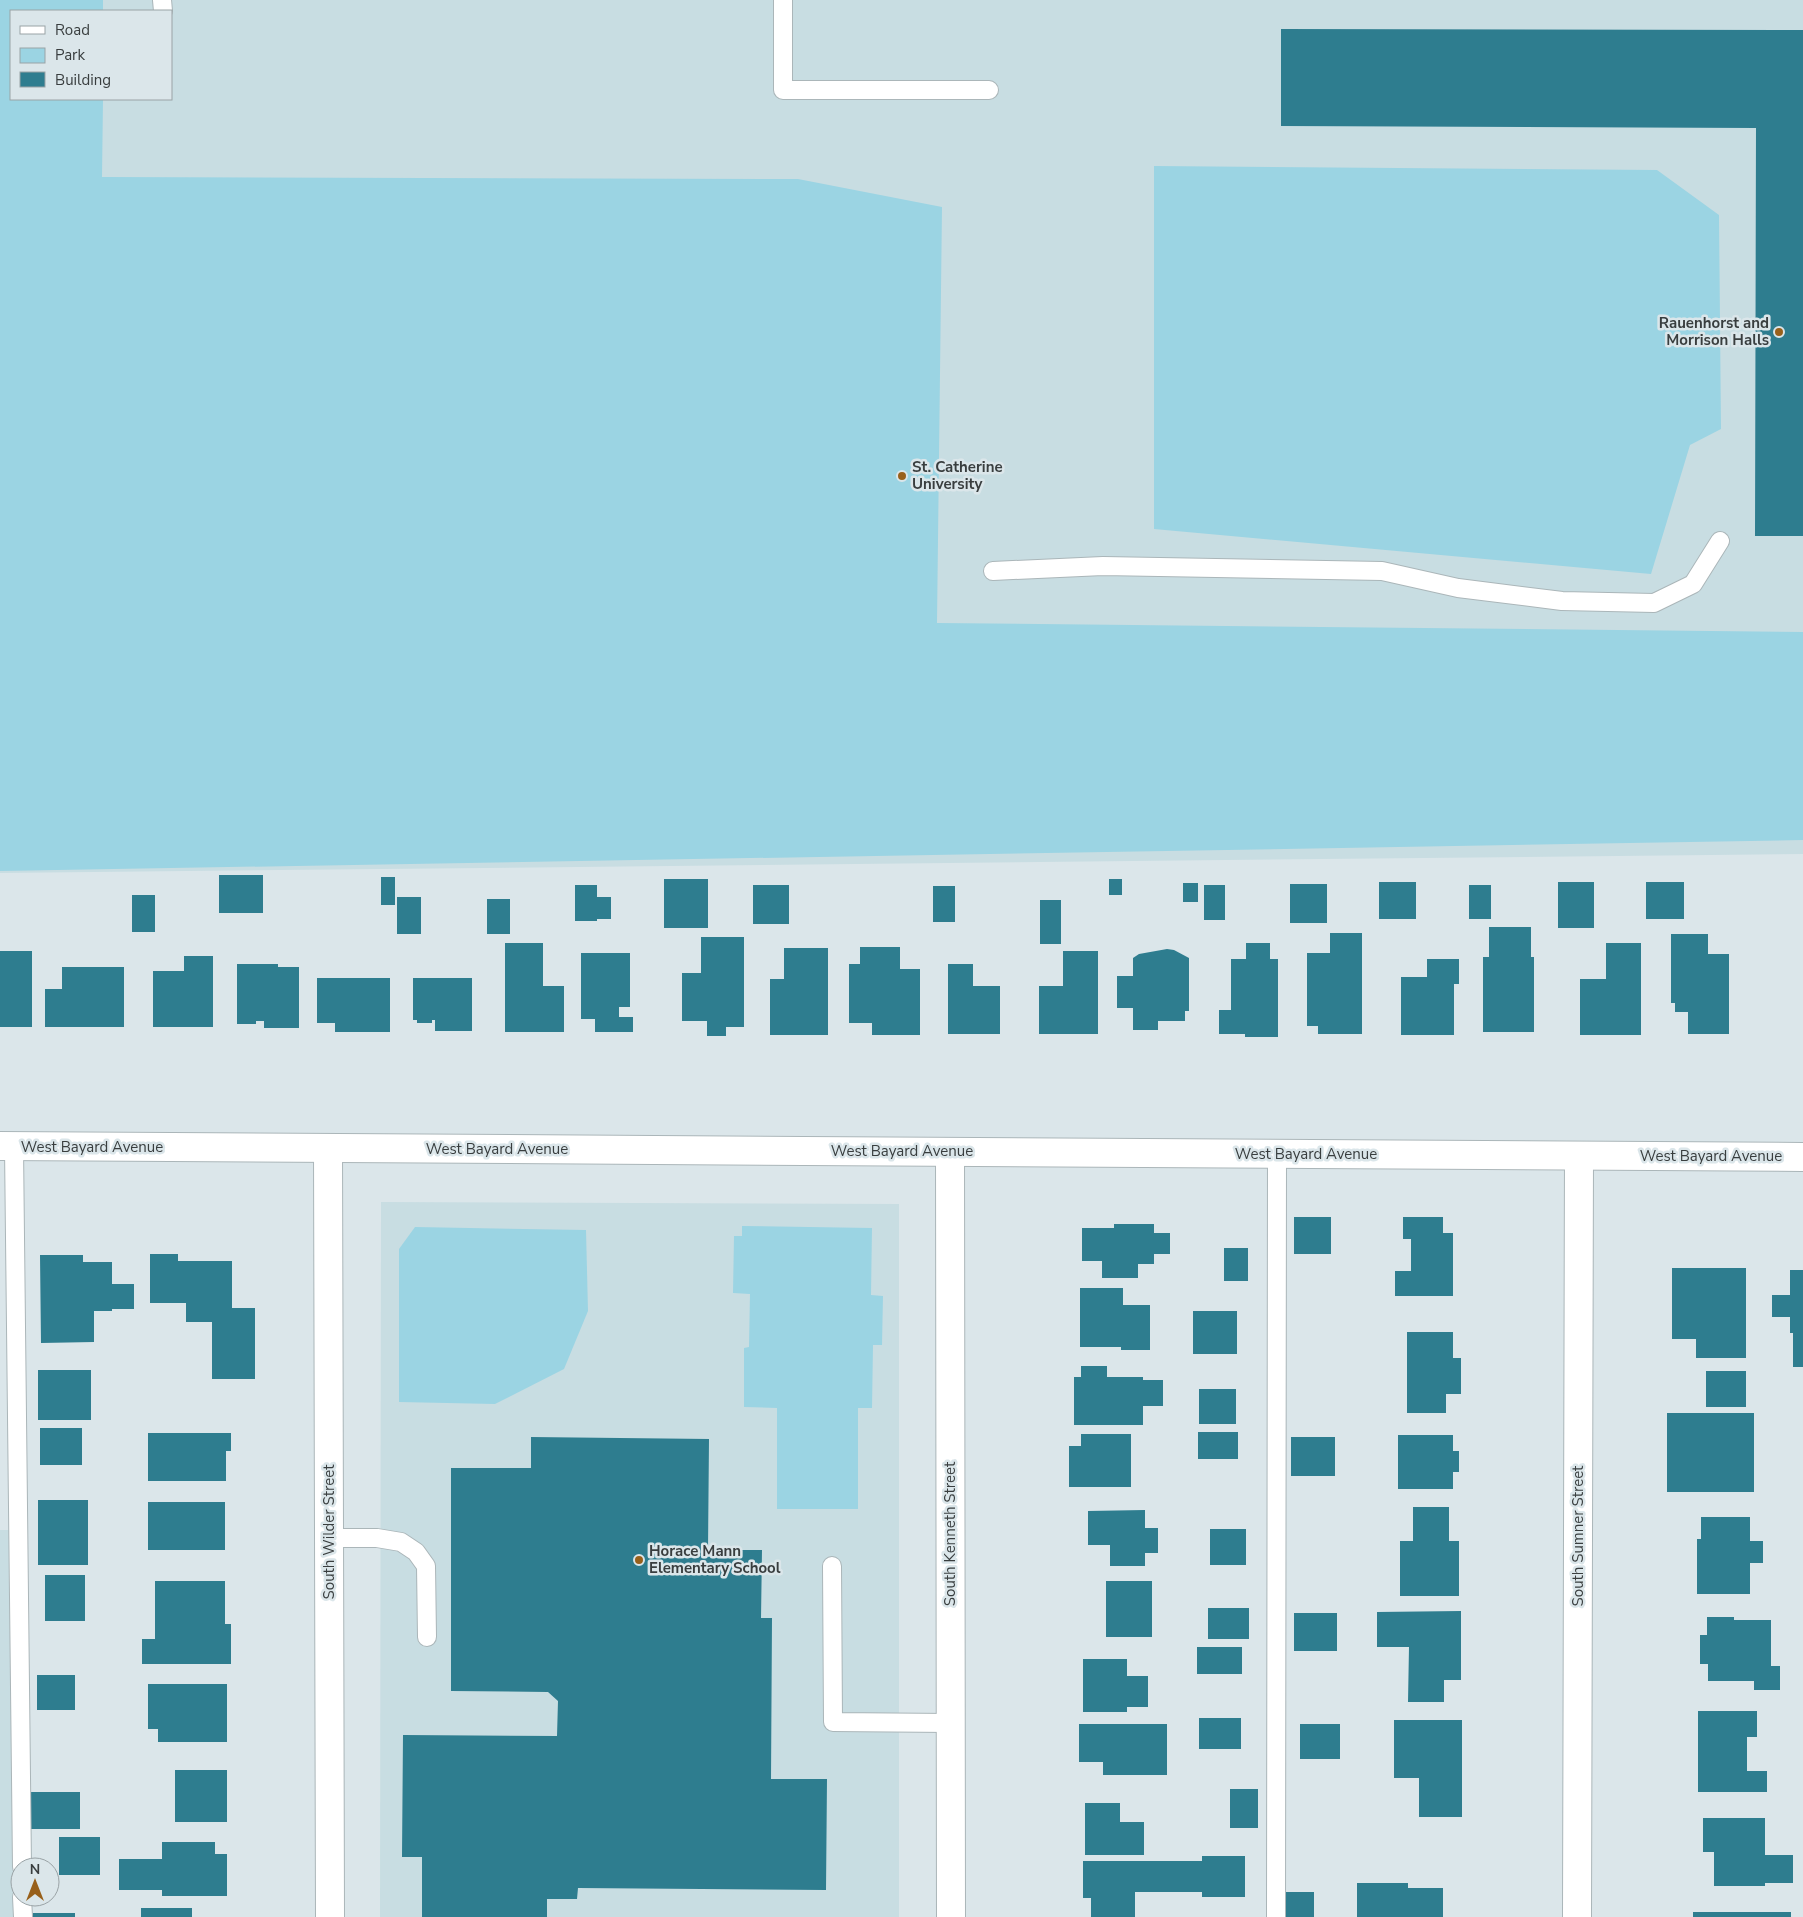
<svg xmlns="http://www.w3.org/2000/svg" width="1803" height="1917" font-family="'Nunito Sans',sans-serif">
  <rect width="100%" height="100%" fill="#dbe6ea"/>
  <g fill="#c8dde2" fill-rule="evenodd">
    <path d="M0,0h1803v854l-1803,19zM11,11h160v88h-160z"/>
    <polygon points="381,1202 899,1204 899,1917 380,1917"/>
    <polygon points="0,1530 23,1530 20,1897 29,1917 0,1917"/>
  </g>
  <g fill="#9bd4e3">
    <polygon points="0,0 103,0 103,11 11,11 11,99 103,99 102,177 798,179 942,207 937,623 1803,632 1803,840 0,871"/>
    <polygon points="1154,166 1657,170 1719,215 1721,429 1690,445 1651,574 1154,529"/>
    <polygon points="742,1226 872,1228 871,1295 883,1296 882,1345 873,1345 872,1408 858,1408 858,1509 777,1509 777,1408 744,1407 744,1348 749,1347 750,1294 733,1293 734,1236 742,1236"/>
    <polygon points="415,1227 586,1230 588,1311 564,1369 495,1404 399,1402 399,1249"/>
  </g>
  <g fill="#2e7d8f">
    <polygon points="1281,29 1803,30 1803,536 1755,536 1756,128 1281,126"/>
    <rect x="219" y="875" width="44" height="38"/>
    <rect x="381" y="877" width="14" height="28"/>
    <rect x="664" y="879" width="44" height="49"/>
    <rect x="1109" y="879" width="13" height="16"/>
    <rect x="1379" y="882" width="37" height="37"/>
    <rect x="1558" y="882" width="36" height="46"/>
    <rect x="1646" y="882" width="38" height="37"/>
    <rect x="1183" y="883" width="15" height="19"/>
    <rect x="1290" y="884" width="37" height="39"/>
    <polygon points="575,885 597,885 597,897 611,897 611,919 597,919 597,921 575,921"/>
    <rect x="753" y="885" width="36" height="39"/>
    <rect x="1204" y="885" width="21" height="35"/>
    <rect x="1469" y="885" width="22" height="34"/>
    <rect x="933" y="886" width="22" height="36"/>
    <rect x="132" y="895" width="23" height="37"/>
    <rect x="397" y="897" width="24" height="37"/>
    <rect x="487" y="899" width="23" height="35"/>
    <rect x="1040" y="900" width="21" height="44"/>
    <polygon points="1489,927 1531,927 1531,957 1534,957 1534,1032 1483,1032 1483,957 1489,957"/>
    <polygon points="1330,933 1362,933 1362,1034 1318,1034 1318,1026 1307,1026 1307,953 1330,953"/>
    <polygon points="1671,934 1708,934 1708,954 1729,954 1729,1034 1688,1034 1688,1012 1675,1012 1675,1003 1671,1003"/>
    <polygon points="701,937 744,937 744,1027 726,1027 726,1036 707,1036 707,1021 682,1021 682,973 701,973"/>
    <polygon points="505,943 543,943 543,986 564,986 564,1032 505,1032"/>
    <polygon points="1246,943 1270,943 1270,959 1278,959 1278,1037 1245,1037 1245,1034 1219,1034 1219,1010 1231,1010 1231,959 1246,959"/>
    <polygon points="1606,943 1641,943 1641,1035 1580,1035 1580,979 1606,979"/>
    <polygon points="860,947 900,947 900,969 920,969 920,1035 872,1035 872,1023 849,1023 849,964 860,964"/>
    <polygon points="784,948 828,948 828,1035 770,1035 770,979 784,979"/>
    <polygon points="1167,949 1174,950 1189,958 1189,1011 1185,1011 1185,1021 1158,1021 1158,1030 1133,1030 1133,1008 1117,1008 1117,976 1133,976 1133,958 1139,954"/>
    <rect x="0" y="951" width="32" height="76"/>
    <polygon points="1063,951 1098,951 1098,1034 1039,1034 1039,986 1063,986"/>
    <polygon points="581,953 630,953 630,1007 619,1007 619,1017 633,1017 633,1032 595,1032 595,1019 581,1019"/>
    <polygon points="184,956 213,956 213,1027 153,1027 153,971 184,971"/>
    <polygon points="1427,959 1459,959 1459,984 1454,984 1454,1035 1401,1035 1401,977 1427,977"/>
    <polygon points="237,964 278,964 278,967 299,967 299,1028 264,1028 264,1021 256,1021 256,1024 237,1024"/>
    <polygon points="948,964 973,964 973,986 1000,986 1000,1034 948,1034"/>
    <polygon points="62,967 124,967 124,1027 45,1027 45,989 62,989"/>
    <polygon points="317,978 390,978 390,1032 335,1032 335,1023 317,1023"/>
    <polygon points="413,978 472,978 472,1031 435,1031 435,1020 432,1020 432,1023 417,1023 417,1020 413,1020"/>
    <rect x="1294" y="1217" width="37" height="37"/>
    <polygon points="1403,1217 1443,1217 1443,1233 1453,1233 1453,1296 1395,1296 1395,1271 1411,1271 1411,1239 1403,1239"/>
    <polygon points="1114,1224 1154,1224 1154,1233 1170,1233 1170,1254 1154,1254 1154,1264 1138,1264 1138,1278 1102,1278 1102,1261 1082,1261 1082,1228 1114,1228"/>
    <rect x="1224" y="1248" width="24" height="33"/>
    <polygon points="150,1254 178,1254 178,1261 232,1261 232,1308 255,1308 255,1379 212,1379 212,1322 186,1322 186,1303 150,1303"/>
    <polygon points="40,1255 83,1255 83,1262 112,1262 112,1284 134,1284 134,1309 112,1309 112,1311 94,1311 94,1342 41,1343"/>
    <polygon points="1672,1268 1746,1268 1746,1358 1696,1358 1696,1339 1672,1339"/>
    <polygon points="1790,1270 1803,1270 1803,1367 1793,1367 1793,1333 1790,1333 1790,1317 1772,1317 1772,1295 1790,1295"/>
    <polygon points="1080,1288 1123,1288 1123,1305 1150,1305 1150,1350 1121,1350 1121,1347 1080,1347"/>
    <rect x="1193" y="1311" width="44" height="43"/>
    <polygon points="1407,1332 1453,1332 1453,1358 1461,1358 1461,1394 1446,1394 1446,1413 1407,1413"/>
    <polygon points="1081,1366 1107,1366 1107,1377 1143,1377 1143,1380 1163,1380 1163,1406 1143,1406 1143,1425 1074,1425 1074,1377 1081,1377"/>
    <rect x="38" y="1370" width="53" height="50"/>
    <rect x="1706" y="1371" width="40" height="36"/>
    <rect x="1199" y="1389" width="37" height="35"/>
    <rect x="1667" y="1413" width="87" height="79"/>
    <rect x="40" y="1428" width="42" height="37"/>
    <rect x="1198" y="1432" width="40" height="27"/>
    <polygon points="148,1433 231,1433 231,1451 226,1451 226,1481 148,1481"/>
    <polygon points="1081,1434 1131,1434 1131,1487 1069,1487 1069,1446 1081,1446"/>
    <polygon points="1398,1435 1453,1435 1453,1451 1459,1451 1459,1472 1453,1472 1453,1489 1398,1489"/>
    <polygon points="531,1437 709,1439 708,1550 762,1550 761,1618 772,1618 771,1779 827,1779 826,1890 578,1888 577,1899 547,1899 547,1917 422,1917 422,1857 402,1857 403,1735 557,1736 558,1701 548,1692 451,1691 451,1468 531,1468"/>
    <rect x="1291" y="1437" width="44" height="39"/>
    <rect x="38" y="1500" width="50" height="65"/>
    <rect x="148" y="1502" width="77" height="48"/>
    <polygon points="1413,1507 1449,1507 1449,1541 1459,1541 1459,1596 1400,1596 1400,1541 1413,1541"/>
    <polygon points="1145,1510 1145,1528 1158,1528 1158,1553 1145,1553 1145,1566 1110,1566 1110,1545 1088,1545 1088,1511"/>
    <polygon points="1701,1517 1750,1517 1750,1541 1763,1541 1763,1563 1750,1563 1750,1594 1697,1594 1697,1539 1701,1539"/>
    <rect x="1210" y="1529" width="36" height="36"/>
    <rect x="45" y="1575" width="40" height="46"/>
    <polygon points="155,1581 225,1581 225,1624 231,1624 231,1664 142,1664 142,1639 155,1639"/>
    <rect x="1106" y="1581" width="46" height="56"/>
    <rect x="1208" y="1608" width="41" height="31"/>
    <polygon points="1461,1611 1461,1680 1444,1680 1444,1702 1408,1702 1409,1647 1377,1647 1377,1612"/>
    <rect x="1294" y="1613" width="43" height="38"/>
    <polygon points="1707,1617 1734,1617 1734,1620 1771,1620 1771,1666 1780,1666 1780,1690 1754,1690 1754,1681 1708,1681 1708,1664 1700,1664 1700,1635 1707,1635"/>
    <rect x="1197" y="1647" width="45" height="27"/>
    <polygon points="1083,1659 1127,1659 1127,1676 1148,1676 1148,1707 1127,1707 1127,1712 1083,1712"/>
    <rect x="37" y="1675" width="38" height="35"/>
    <polygon points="148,1684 227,1684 227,1742 158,1742 158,1729 148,1729"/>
    <polygon points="1698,1711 1757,1711 1757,1737 1747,1737 1747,1771 1767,1771 1767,1792 1698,1792"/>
    <rect x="1199" y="1718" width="42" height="31"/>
    <polygon points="1394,1720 1462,1720 1462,1817 1419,1817 1419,1778 1394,1778"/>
    <polygon points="1079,1724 1167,1724 1167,1775 1103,1775 1103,1762 1079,1762"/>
    <rect x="1300" y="1724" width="40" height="35"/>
    <rect x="175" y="1770" width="52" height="52"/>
    <rect x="1230" y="1789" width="28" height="39"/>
    <rect x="31" y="1792" width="49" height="37"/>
    <polygon points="1085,1803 1120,1803 1120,1822 1144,1822 1144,1855 1085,1855"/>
    <polygon points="1703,1818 1765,1818 1765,1855 1793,1855 1793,1883 1765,1883 1765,1886 1714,1886 1714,1852 1703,1852"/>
    <rect x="59" y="1837" width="41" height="38"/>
    <polygon points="162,1842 215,1842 215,1854 227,1854 227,1896 162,1896 162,1890 119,1890 119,1859 162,1859"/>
    <polygon points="1202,1856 1245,1856 1245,1897 1202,1897 1202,1892 1135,1892 1135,1917 1091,1917 1091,1898 1083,1898 1083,1861 1202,1861"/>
    <polygon points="1357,1883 1408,1883 1408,1888 1443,1888 1443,1917 1357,1917"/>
    <rect x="1282" y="1892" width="32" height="25"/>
    <rect x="141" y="1908" width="51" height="9"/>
    <rect x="1693" y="1912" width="98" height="5"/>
    <rect x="33" y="1913" width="42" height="4"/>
  </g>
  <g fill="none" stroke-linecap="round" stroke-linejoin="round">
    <g stroke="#abb6b9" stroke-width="20">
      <g id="lane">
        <polyline points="162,0 163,11"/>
        <polyline points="783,0 783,90 989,90"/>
        <polyline points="993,571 1103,566 1382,571 1458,588 1562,601 1654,603 1693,584 1720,541"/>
        <polyline points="14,1147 22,1867"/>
        <polyline points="329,1538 377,1538 401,1542 416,1552 426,1566 427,1637"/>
        <polyline points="832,1566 833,1722 950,1723"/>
        <polyline points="22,1897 23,1917"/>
        <polyline points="1276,1917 1277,1154"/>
      </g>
    </g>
    <g stroke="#abb6b9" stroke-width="30">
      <g id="street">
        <polyline points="0,1146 1803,1157"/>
        <polyline points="328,1148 330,1917"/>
        <polyline points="950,1152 951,1917"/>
        <polyline points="1577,1917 1579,1156"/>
      </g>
    </g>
    <use href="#lane" stroke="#fff" stroke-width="18"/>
    <use href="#street" stroke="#fff" stroke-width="28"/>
  </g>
  <g fill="#98601b" stroke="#dbe6ea" stroke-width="2">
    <circle cx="1779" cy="332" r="5"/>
    <circle cx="902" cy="476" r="5"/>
    <circle cx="639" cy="1560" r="5"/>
  </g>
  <g text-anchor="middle" stroke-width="5" stroke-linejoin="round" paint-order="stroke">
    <g font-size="15" font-weight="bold" fill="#393e3f" stroke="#dbe6ea" text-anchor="start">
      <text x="1769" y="328" text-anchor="end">Rauenhorst and<tspan x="1769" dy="17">Morrison Halls</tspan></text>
      <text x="912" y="472">St. Catherine<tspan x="912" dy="17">University</tspan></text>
      <text x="649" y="1556">Horace Mann<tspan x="649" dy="17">Elementary School</tspan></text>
    </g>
    <g font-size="15" fill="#393e3f" stroke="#dbe6ea">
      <text x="92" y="1152">West Bayard Avenue</text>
      <text x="497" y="1154">West Bayard Avenue</text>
      <text x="902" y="1156">West Bayard Avenue</text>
      <text x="1306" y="1159">West Bayard Avenue</text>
      <text x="1711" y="1161">West Bayard Avenue</text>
      <text transform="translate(329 1532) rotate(-90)" y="5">South Wilder Street</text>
      <text transform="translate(950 1534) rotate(-90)" y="5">South Kenneth Street</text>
      <text transform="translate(1578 1536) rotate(-90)" y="5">South Sumner Street</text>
    </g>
  </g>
  <rect x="10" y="10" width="162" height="90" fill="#dbe6ea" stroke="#9aa3a6"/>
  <rect x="20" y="26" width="25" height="8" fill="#ffffff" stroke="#9aa3a6"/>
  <text x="55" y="35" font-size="15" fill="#393e3f">Road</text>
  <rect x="20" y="48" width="25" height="15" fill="#9bd4e3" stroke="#9aa3a6"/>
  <text x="55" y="60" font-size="15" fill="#393e3f">Park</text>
  <rect x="20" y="72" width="25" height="15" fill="#2e7d8f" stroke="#9aa3a6"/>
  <text x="55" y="85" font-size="15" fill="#393e3f">Building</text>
  <g transform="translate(35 1882)"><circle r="24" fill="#dbe6ea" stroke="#9aa3a6"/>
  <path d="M0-4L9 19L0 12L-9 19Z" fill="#98601b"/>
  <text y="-8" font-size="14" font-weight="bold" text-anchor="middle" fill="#393e3f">N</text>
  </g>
</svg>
